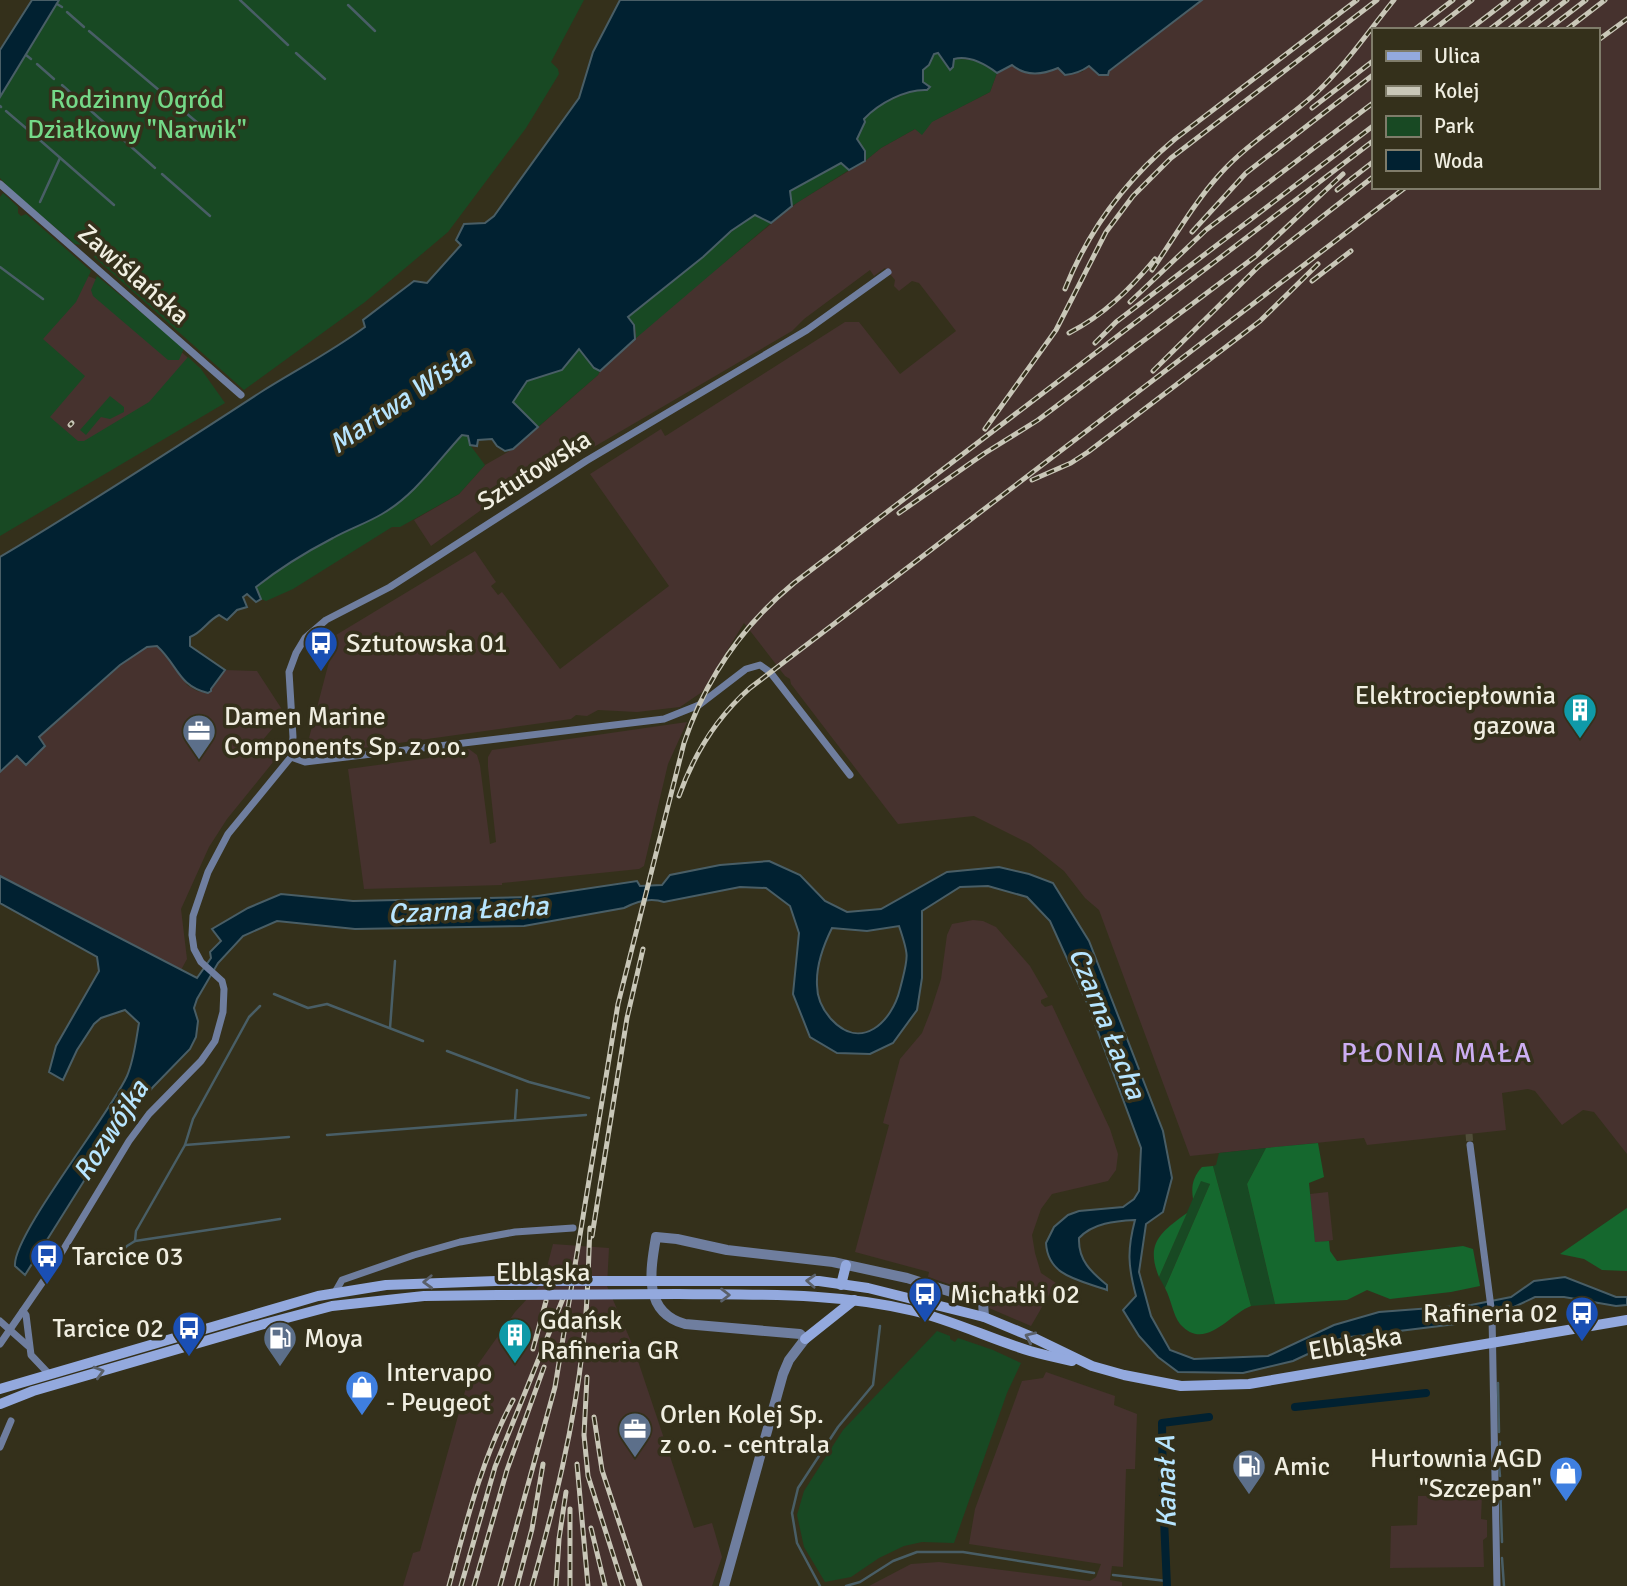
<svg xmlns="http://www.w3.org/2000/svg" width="1627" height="1586" font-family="Signika,sans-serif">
  <rect width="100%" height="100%" fill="#34301b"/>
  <g fill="#46322e" fill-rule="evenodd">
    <path d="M1202,0h425v1154l-33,-42 -11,-2 -21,15 -27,-34 -7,-2 -26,4 4,37 -139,15 -3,-7 -174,18 -91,-246 -14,-12 -21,-27 -34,-27 -56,-28 -76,8 -107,-140 -1,-5 -5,-3 -41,-53 -42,69 -22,15 -43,5 -39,-2 -11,6 -11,-1 -5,4 -244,34 -18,-15 27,-103 139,-84 21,31 -5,4 7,9 4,-3 58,77 109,-83 -79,-112 71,-45 4,7 2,-1 178,-113h14l41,52 56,-43 -37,-48 -7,-2 -13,10 -5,-5 1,-6 -10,-12 -11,8 -4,-6 -66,49 -12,12 -217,127 -4,-5 -55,32 -85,61 -17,-26 45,-26 26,-29 28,-16 85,-74 2,-4 65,-60 133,-109 67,-41 16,-13 34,-19 7,5 9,-12 59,-30 7,-19 15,-8 35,8 11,-5 7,7 17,-3 7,-6 4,3 16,2zM1373,30h224v157h-224z"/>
    <polygon points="88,276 98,280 201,369 81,460 0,367"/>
    <polygon points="147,646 157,646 166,654 187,685 197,691 208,693 225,670 257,671 285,714 261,742 278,756 227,819 209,847 181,909 187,959 181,970 0,876 0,772 17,756 27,764 45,746 39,737 120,666"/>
    <polygon points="687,722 668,764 644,866 639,869 502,883 502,885 364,889 348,769 429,758 429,755 469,749 477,755 480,765 490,844 496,842 488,767 488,757 492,750"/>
    <polygon points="973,920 983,921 996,927 1030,966 1048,997 1041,1000 1041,1003 1045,1007 1052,1005 1110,1129 1118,1154 1116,1170 1108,1181 1052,1194 1041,1209 1032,1235 1035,1253 1041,1273 1056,1283 1031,1326 989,1308 993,1299 928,1277 929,1272 855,1252 889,1125 883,1123 900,1059 922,1033 931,1010 941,979 947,935 952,924"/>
    <polygon points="1328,1192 1333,1240 1315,1243 1310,1194"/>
    <polygon points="553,1244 609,1248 607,1286 633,1346 694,1528 712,1523 715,1533 722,1557 712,1586 403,1586 413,1553 420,1551 469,1377 515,1312 538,1287 542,1286"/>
    <polygon points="1046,1372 1115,1396 1114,1405 1137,1414 1135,1469 1126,1469 1123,1567 1112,1566 1110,1580 1122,1582 1122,1586 869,1586 911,1564 939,1562 1090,1581 1096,1577 1101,1564 969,1544 975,1509 1022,1381 1043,1378"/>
    <polygon points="1482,1495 1481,1519 1487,1520 1487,1537 1483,1540 1484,1567 1390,1568 1391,1526 1417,1525 1418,1496"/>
  </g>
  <g fill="#184923">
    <polygon points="59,0 584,0 551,62 558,69 559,74 526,128 448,232 365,302 244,390 94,257 96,248 89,242 82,245 75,244 14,193 0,178 0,97"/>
    <path d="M938,53l4,7c24,-2 35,-2 55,13l-7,19 -58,30 -10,13 -7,-6 -34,19 -16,13 1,-7 -9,-15c1,-6 5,-16 8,-21 9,-14 47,-28 63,-29l1,-2 -6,-5v-12l6,-5 5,-11z"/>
    <polygon points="841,163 849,170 792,206 789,191"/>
    <polygon points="3,193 18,207 18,213 21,216 26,214 91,271 76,302 43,339 85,376 50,417 78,441 84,441 149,402 188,357 201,369 225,403 0,536 0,197"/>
    <path d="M755,214l16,9 -136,116 1,-8 -8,-14c44,-32 82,-71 127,-103z"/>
    <polygon points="97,276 184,348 179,360 168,360 93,296 91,290"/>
    <polygon points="579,349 594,368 600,371 598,375 538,427 513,402 527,381 562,370"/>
    <polygon points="110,396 124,407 124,412 110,419 101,417 86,435 80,430"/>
    <path d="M462,435l6,1 2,9 15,20 -26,29 -59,33h-8l-99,62 -27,12 -5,-2 -5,-12c24,-19 50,-35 77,-49 16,-9 34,-15 49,-24 33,-19 54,-51 80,-79z"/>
    <polygon points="1266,1148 1247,1184 1275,1304 1251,1306 1213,1166 1216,1165 1219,1153"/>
    <polygon points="1201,1180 1210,1184 1165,1288 1159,1277"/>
    <polygon points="937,1331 950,1336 950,1339 955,1342 958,1338 993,1350 1021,1363 1007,1393 954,1543 922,1542 904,1546 879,1558 851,1577 825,1582 804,1547 797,1515 804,1491 843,1430"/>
  </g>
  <g fill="#15682e">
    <polygon points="1318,1143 1324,1177 1309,1183 1315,1242 1329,1241 1330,1251 1337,1261 1463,1246 1473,1249 1480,1286 1451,1292 1390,1299 1367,1290 1347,1300 1275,1304 1247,1184 1266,1148"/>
    <path d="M1213,1166l38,140c-23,9 -46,46 -71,18 -7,-9 -9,-25 -15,-36l45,-104 -9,-3 -8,18c-2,-13 0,-22 9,-32z"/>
    <polygon points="1627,1208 1627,1271 1602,1270 1584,1259 1560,1254"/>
    <path d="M1187,1213l-28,64c-14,-34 2,-45 28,-64z"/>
  </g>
  <g fill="#012131" stroke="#495e66" stroke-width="2" fill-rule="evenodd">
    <polygon points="32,0 59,0 0,97 0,50"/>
    <path d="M620,0h582l-93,71 -1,4h-9l-10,-9c-8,6 -15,8 -24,9l-7,-7c-16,7 -32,9 -46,-3l-15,8c-12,-9 -27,-18 -43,-14l-1,8 -3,3 -12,-17 -4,1 -5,11 -6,5v12l7,5 -3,3c-21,-1 -48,13 -63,29l1,3 -8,17 8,12v10l-16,9 -8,-7 -51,28 2,15 -21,17 -16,-8 -24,16 -28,26 -75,60 6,8 1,14 -35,32 -6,-3 -15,-19 -17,21 -35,11 -14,21 25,25 -25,22 -8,2 -8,-5 -5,-7 -14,1 -1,6 -7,-1 -2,-9 -6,-1c-26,28 -47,60 -80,79 -15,9 -33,15 -49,24 -27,14 -53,30 -77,49l5,12 -5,3 -9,-8 -4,3 4,10 -10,3 -10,10 -8,-5c-12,6 -16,17 -29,22v9l35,24 -14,19v2l-3,2c-30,-7 -30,-28 -51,-47l-10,1 -27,18 -81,72 6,9 -19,19 -9,-9 -17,16v-215c89,-53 175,-109 261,-165 35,-22 70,-40 104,-65l-2,-7 51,-39 13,2 34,-38 -5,-5 8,-16 21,-1 9,-7 85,-118 14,-46z"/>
    <path d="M769,861l31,14 25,26 22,11 34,-3 66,-37 52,-5 30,7 24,9 36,58 74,190 9,47 -9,34 -17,12 -7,48 12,44 19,34 24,9 74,-3 66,-31 45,-13 92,-7 40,-8 23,-16 31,-4 51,20h11v8l-11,1 -52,-9h-29l-21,10 -48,9 -10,8 -114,14 -49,23 -50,12 -65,-1 -20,-15 -19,-21 -16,-26 13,-14c-8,-30 -9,-46 -1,-76 -20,1 -42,3 -56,18 -1,22 12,34 28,47v5c-27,-10 -59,-13 -61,-47l8,-16 14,-12 11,-4 44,-4 11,-8 5,-8 2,-43 -53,-143 -38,-84 -23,-24 -39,-11 -28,1 -38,24v67l-5,32 -24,33 -23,11 -33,-1 -27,-16 -17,-43 6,-61 -9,-27 -24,-18 -26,-1 -76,15c-14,-5 -27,-1 -40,6l-100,18 -169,3 -78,-8 -34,15 -25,27 -21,36 -3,9 4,13 -2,16 -6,12 -37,38 -39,46 -89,142 -10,-9c-3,-30 95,-152 112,-190 7,-16 9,-36 12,-53l-14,-13 -24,8 -7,6 -17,26 -14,30 -14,-8 7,-26 43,-75 -2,-14 -97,-54v-27l197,102 14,-20 -1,-6 11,-11 -9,-12 36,-21 33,-14 72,7 178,-4 106,-16 3,5 22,-1 8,-10 50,-10zM899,926c11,32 9,31 1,63 -8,33 -39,63 -69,30 -8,-9 -14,-21 -14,-34 -1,-20 6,-39 15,-57l35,3z"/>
  </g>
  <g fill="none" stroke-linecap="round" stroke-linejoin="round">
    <g stroke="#495e66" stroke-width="2.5">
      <polyline points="240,0 288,45"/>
      <polyline points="57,4 62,7"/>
      <polyline points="348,5 375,31"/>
      <polyline points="67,12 84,27"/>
      <polyline points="89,31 199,124"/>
      <polyline points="296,53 325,79"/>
      <polyline points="26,55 31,59"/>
      <polyline points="37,64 54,79"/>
      <polyline points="62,85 155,168"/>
      <polyline points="0,106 1,107"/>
      <polyline points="6,111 27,129"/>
      <polyline points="33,134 114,205"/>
      <polyline points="162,174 210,216"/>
      <polyline points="40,202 60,158"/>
      <polyline points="0,267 43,299"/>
      <polyline points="274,994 308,1008 327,1004 423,1041"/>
      <polyline points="390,1028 395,961"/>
      <polyline points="447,1051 529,1082 589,1098"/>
      <polyline points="515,1120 517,1090"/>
      <polyline points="327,1135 586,1115"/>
      <polyline points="185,1145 289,1137"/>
      <polyline points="135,1241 280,1219"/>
      <polyline points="111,1263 127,1246 135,1241 136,1231 185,1145 193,1119 249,1017 260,1006"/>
      <polyline points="1498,1383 1499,1432"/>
      <polyline points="1499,1454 1500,1442"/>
      <polyline points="1499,1465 1500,1476"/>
      <polyline points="1500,1483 1502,1542"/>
      <polyline points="1502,1558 1504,1586"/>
      <polyline points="1113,1575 1167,1581"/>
      <polyline points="820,1586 797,1543 792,1513 798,1488 838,1427 873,1385 880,1326"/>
      <polyline points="846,1586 860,1582 893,1561 917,1552 963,1552 1094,1573"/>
    </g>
    <g stroke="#012131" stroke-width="8">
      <polyline points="1295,1407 1426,1393"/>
      <polyline points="1167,1586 1163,1497 1162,1423 1209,1417"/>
    </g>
    <polyline stroke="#504c39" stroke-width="7" stroke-dasharray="7 3.5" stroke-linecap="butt" points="1469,1134 1470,1145"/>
    <g stroke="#6f7e9f" stroke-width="7">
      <polyline points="0,184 241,395"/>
      <polyline points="291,757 305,762 664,719 699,705 746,669 760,665 770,672 850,775"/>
      <polyline points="1470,1145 1492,1315 1497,1586"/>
      <polyline points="334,1294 342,1280 414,1255 460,1242 515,1232 573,1228"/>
      <polyline points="23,1311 26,1315 31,1355 48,1373"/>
      <polyline points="0,1321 28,1346"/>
      <polyline points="0,1344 51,1270 129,1141 149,1114 201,1061 215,1041 223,1012 224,989 222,981 201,962 194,949 192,935 193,916 208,872 228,834 291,757 293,737 289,672 296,653 305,638 326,620 390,587 586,461 807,330 888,272"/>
      <polyline points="0,1447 11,1421"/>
    </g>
    <path stroke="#6f7e9f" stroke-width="10" d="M724,1586l59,-212 6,-14 16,-21 -5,-5 -115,-10c-42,-12 -35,-52 -29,-87l21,2 50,11 106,12 74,16 76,24 1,15"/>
    <g stroke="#93a9de" stroke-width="10">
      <polyline points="677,1281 819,1281 868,1288 984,1317 1030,1336 1092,1366 1124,1375 1181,1386 1249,1384 1627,1320"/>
      <polyline points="841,1285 846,1265"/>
      <path d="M678,1294c79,1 158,-2 236,17 40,10 77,28 116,40 14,4 28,7 42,10"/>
      <polyline points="805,1339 854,1300"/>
      <polyline points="0,1389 318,1296 386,1285 496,1281"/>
      <polyline points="0,1404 33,1391 264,1324 332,1306 424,1296 498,1295"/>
    </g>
    <g stroke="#c9c7b8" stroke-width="5">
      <g id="rail">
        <polyline points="1414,30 1453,0"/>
        <polyline points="1433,30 1472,0"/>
        <polyline points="1469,30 1508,0"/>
        <polyline points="1489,30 1528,0"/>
        <polyline points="1508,30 1547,0"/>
        <polyline points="1528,30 1567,0"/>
        <polyline points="1547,30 1586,0"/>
        <polyline points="1566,30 1605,0"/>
        <polyline points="1597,41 1627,19"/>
        <polyline points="1312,108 1373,61"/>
        <polyline points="1337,190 1373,162"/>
        <polyline points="1192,232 1246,173 1373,75"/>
        <path d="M1152,270c22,-32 42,-67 68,-96 28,-31 64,-52 95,-80 30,-28 53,-62 79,-94"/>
        <polyline points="1312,281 1351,251"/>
        <path d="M1065,289c24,-60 61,-109 110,-150l182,-139"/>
        <polyline points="1130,302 1206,230 1373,103"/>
        <path d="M1069,333c35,-18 61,-44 86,-74"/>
        <polyline points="1095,343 1116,322 1373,126"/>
        <polyline points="1153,371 1259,266 1373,177"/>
        <polyline points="70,425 72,423"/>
        <polyline points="985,429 1056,330 1106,232 1133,196 1171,158 1377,0"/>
        <polyline points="1032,480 1071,463 1088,452 1260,321 1318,264"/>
        <polyline points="899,513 985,453 1038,420 1256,256 1343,174"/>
        <path d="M679,796c15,-42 37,-78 71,-108l656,-501"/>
        <polyline points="592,1236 627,1018 643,949"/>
        <polyline points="533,1349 546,1301"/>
        <polyline points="587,1377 584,1435 588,1476 623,1586"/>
        <polyline points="594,1417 602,1470 640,1586"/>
        <polyline points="577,1464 588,1586"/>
        <polyline points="591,1528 605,1586"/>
        <path d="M449,1586c17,-63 33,-128 64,-186"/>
        <polyline points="461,1586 495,1467 564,1296"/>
        <polyline points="474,1586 507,1470 544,1367"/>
        <path d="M500,1586l55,-199 63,-383 66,-261c21,-63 59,-118 110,-160l579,-442"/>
        <polyline points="517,1586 532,1529 543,1464"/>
        <path d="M532,1586c22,-79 42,-158 51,-241 5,-38 5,-78 7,-117"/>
        <polyline points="556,1586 559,1539 566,1492"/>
        <polyline points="570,1586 570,1509"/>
      </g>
    </g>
    <use href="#rail" stroke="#34301b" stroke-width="2.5" stroke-dasharray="8" stroke-linecap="butt"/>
    <g stroke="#93a9de" stroke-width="10">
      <polyline points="496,1281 677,1281"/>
      <polyline points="498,1295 678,1294"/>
    </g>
  </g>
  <defs><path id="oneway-chevron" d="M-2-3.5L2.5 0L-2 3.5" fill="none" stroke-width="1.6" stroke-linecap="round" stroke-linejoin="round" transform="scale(1.75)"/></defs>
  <g stroke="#5a6069">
    <use href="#oneway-chevron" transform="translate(811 1281) rotate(-177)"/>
    <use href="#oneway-chevron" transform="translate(428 1282) rotate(178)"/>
    <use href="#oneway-chevron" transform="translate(725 1295)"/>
    <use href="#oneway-chevron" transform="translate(1030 1337) rotate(-156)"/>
    <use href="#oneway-chevron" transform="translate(99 1372) rotate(-16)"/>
  </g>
  <defs>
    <g id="bus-pin" transform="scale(1.75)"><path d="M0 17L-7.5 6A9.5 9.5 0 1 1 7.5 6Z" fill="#1a4fb4" stroke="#34301b"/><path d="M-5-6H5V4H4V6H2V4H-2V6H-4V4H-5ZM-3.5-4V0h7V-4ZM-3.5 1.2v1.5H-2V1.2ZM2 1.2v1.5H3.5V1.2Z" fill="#fff"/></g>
    <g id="building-pin" transform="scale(1.75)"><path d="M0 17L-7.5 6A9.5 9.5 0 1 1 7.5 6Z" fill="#0f9aa8" stroke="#34301b"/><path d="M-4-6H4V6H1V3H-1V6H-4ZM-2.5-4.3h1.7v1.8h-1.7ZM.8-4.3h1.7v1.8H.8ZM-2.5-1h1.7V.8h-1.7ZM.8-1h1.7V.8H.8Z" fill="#fff"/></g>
    <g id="office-pin" transform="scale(1.75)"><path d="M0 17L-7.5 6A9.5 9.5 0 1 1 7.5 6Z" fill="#5c6f8a" stroke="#34301b"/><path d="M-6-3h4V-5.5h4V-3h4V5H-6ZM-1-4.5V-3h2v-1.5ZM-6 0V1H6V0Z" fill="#fff"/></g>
    <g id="fuel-pin" transform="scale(1.75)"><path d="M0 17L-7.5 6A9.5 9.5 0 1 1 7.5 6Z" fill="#5c6f8a" stroke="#34301b"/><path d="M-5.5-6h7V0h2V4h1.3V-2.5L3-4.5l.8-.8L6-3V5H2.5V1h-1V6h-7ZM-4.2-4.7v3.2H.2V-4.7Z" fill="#fff"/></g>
    <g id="shop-pin" transform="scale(1.75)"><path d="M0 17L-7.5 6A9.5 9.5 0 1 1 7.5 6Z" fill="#3f7fe0" stroke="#34301b"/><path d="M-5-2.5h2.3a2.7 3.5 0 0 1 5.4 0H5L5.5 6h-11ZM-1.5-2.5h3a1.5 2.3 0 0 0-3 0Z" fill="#fff"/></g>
  </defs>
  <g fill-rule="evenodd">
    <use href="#bus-pin" x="321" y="643"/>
    <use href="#building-pin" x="1580" y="710"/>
    <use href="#office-pin" x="199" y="731"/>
    <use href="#bus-pin" x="47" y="1256"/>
    <use href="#bus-pin" x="925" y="1294"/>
    <use href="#bus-pin" x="1582" y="1313"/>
    <use href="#bus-pin" x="189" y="1328"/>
    <use href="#building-pin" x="515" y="1335"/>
    <use href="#fuel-pin" x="280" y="1338"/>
    <use href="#shop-pin" x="362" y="1387"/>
    <use href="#office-pin" x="635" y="1429"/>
    <use href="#fuel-pin" x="1249" y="1466"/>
    <use href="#shop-pin" x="1566" y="1473"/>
  </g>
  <g text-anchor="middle" stroke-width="7" stroke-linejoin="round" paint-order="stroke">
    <g font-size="26" fill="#74d988" stroke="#34301b">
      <text x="137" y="108">Rodzinny Ogród<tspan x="137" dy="30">Działkowy "Narwik"</tspan></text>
    </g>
    <g font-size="26" fill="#f0eee1" stroke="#34301b">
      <text transform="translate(134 274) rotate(41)" y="9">Zawiślańska</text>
      <text transform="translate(534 470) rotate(-32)" y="9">Sztutowska</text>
      <text x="543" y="1281">Elbląska</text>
      <text transform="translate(1355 1343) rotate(-10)" y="9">Elbląska</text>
    </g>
    <g font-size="26" fill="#f0eee1" stroke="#34301b" text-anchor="start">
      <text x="346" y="652">Sztutowska 01</text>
      <text x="1556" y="704" text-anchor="end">Elektrociepłownia<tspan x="1556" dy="30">gazowa</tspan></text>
      <text x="224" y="725">Damen Marine<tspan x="224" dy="30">Components Sp. z o.o.</tspan></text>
      <text x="72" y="1265">Tarcice 03</text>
      <text x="950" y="1303">Michałki 02</text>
      <text x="1558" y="1322" text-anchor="end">Rafineria 02</text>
      <text x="540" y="1329">Gdańsk<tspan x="540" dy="30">Rafineria GR</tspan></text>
      <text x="164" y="1337" text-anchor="end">Tarcice 02</text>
      <text x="304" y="1347">Moya</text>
      <text x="386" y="1381">Intervapo<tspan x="386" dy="30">- Peugeot</tspan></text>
      <text x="660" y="1423">Orlen Kolej Sp.<tspan x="660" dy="30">z o.o. - centrala</tspan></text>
      <text x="1542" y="1467" text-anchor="end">Hurtownia AGD<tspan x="1542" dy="30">"Szczepan"</tspan></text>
      <text x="1274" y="1475">Amic</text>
    </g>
    <g font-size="28" font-style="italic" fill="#b7e5ff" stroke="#34301b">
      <text transform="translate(400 400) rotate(-34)" y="10">Martwa Wisła</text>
      <text transform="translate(468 909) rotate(-3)" y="10">Czarna Łacha</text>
      <text transform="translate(1108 1023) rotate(68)" y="10">Czarna Łacha</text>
      <text transform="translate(110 1130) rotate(-57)" y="10">Rozwójka</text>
      <text transform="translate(1165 1482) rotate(-91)" y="10">Kanał A</text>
    </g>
    <g font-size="28" letter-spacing="2" fill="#ccaef2" stroke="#34301b">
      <text x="1437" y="1062">PŁONIA MAŁA</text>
    </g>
  </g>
  <rect x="1372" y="28" width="228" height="161" fill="#34301b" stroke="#7f7c6a" stroke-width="2"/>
  <rect x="1386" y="51" width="35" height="10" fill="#93a9de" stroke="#7f7c6a" stroke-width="2"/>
  <text x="1434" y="63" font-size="21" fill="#f0eee1">Ulica</text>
  <rect x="1386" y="86" width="35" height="10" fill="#c9c7b8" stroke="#7f7c6a" stroke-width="2"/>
  <text x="1434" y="98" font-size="21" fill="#f0eee1">Kolej</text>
  <rect x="1386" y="116" width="35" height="21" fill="#184923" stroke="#7f7c6a" stroke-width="2"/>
  <text x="1434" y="133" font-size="21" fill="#f0eee1">Park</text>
  <rect x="1386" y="150" width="35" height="21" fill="#012131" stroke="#7f7c6a" stroke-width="2"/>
  <text x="1434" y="168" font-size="21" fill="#f0eee1">Woda</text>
</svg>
